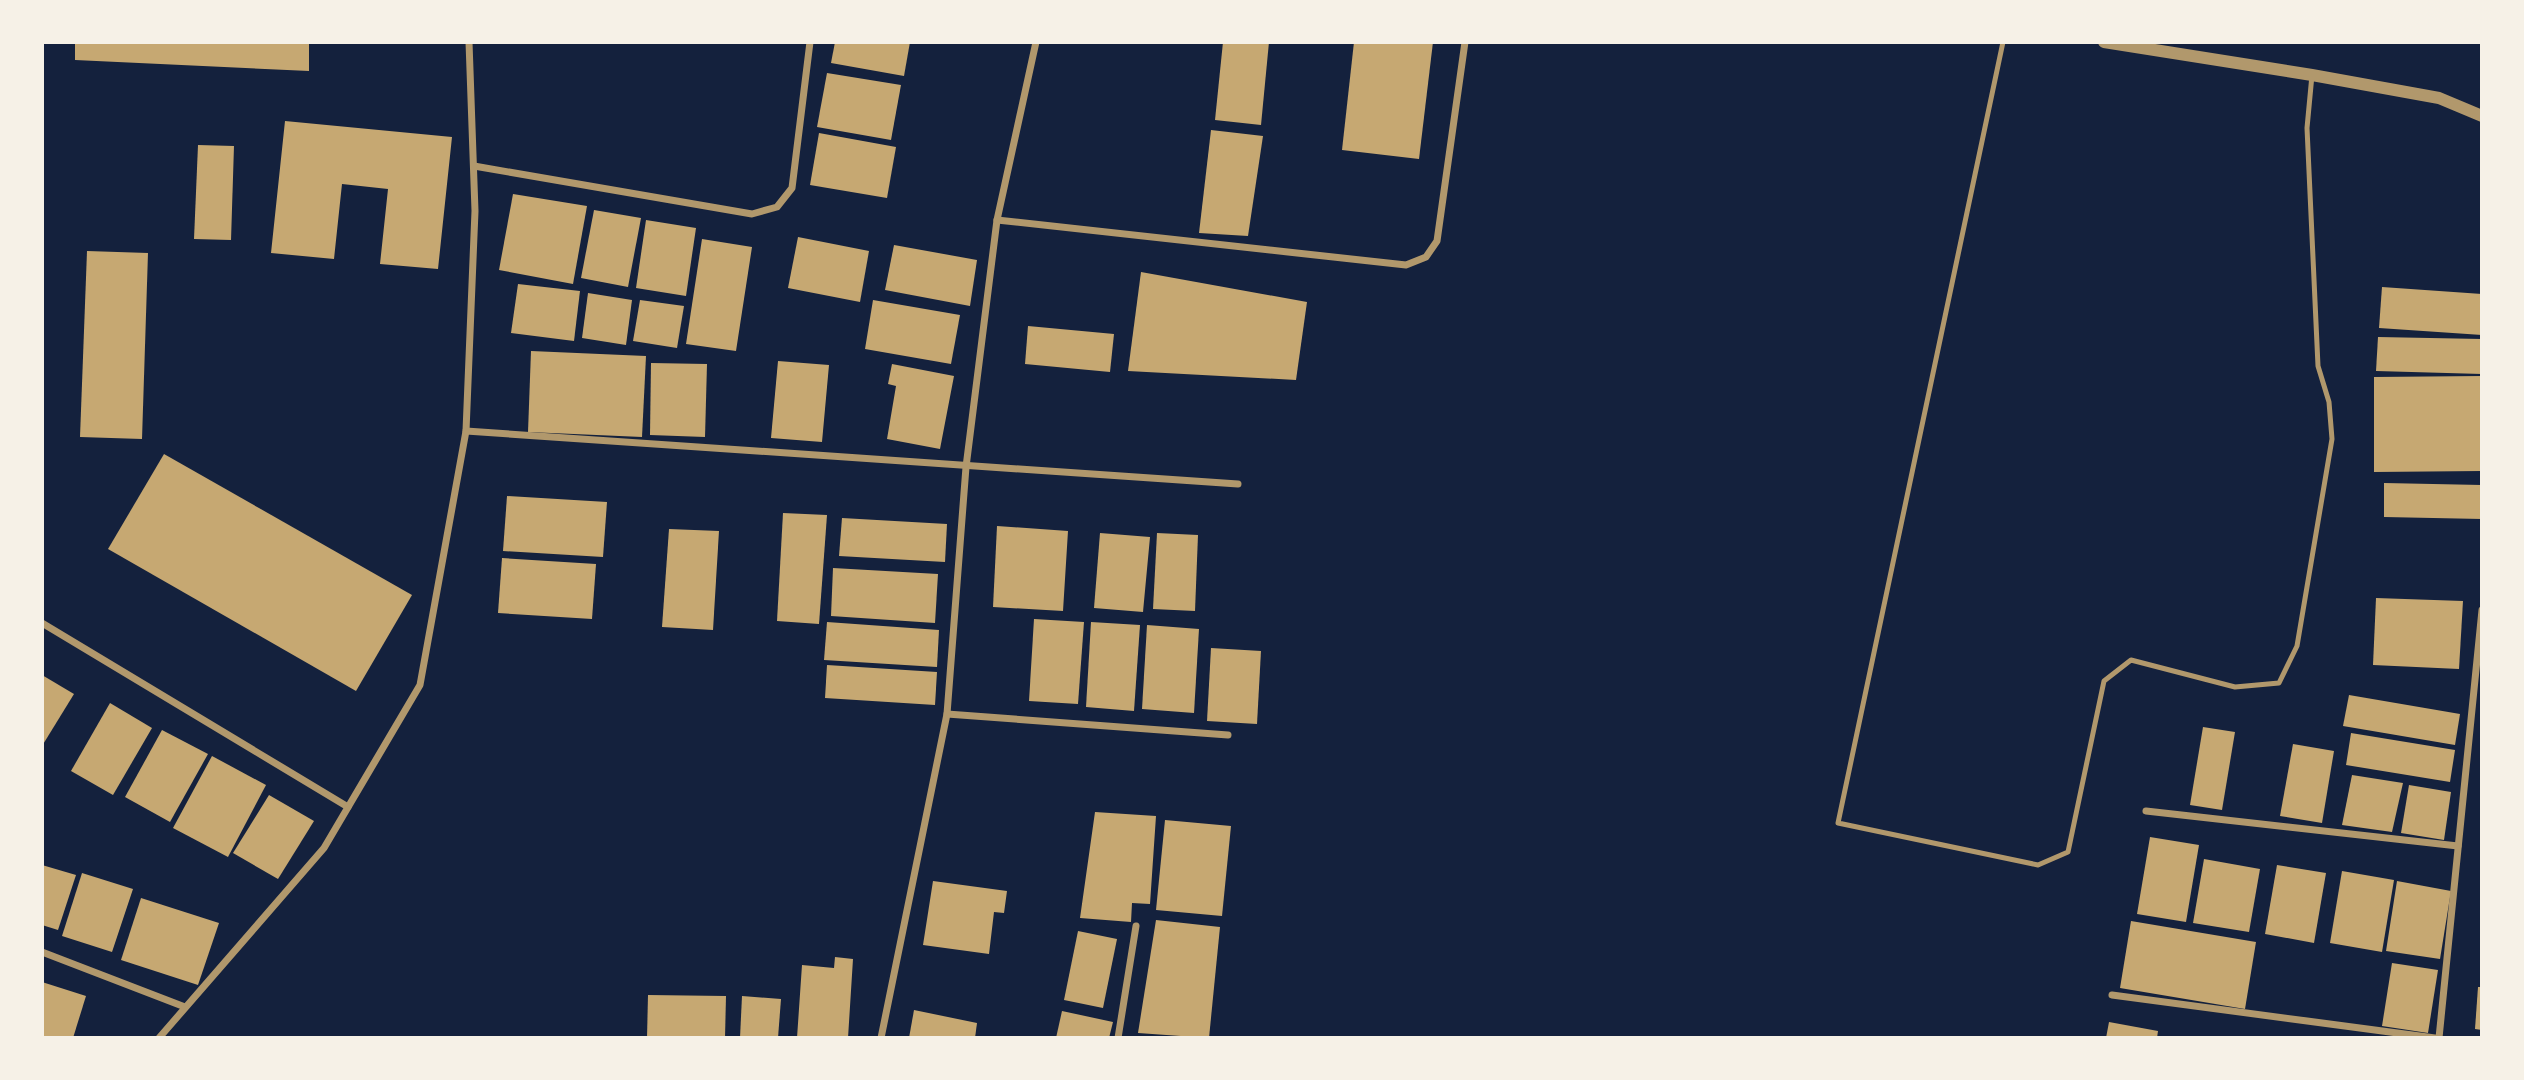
<svg xmlns="http://www.w3.org/2000/svg" width="2524" height="1080" font-family="Barlow,sans-serif">
  <rect width="100%" height="100%" fill="#14213d"/>
  <g fill="#c6a872">
    <polygon points="75,42 309,42 309,71 75,60"/>
    <polygon points="835,42 910,42 904,76 831,63"/>
    <polygon points="1223,42 1269,42 1261,125 1215,120"/>
    <polygon points="1354,42 1433,42 1419,159 1342,150"/>
    <polygon points="827,73 901,85 891,140 817,127"/>
    <polygon points="285,121 452,137 438,269 380,264 388,189 342,184 334,259 271,253"/>
    <polygon points="1211,130 1263,136 1248,236 1199,233"/>
    <polygon points="819,133 896,147 887,198 810,185"/>
    <polygon points="198,145 234,146 231,240 194,239"/>
    <polygon points="513,194 587,206 573,284 499,270"/>
    <polygon points="594,210 641,218 628,287 581,278"/>
    <polygon points="646,220 696,228 686,296 636,288"/>
    <polygon points="798,237 869,251 860,302 788,288"/>
    <polygon points="702,239 752,247 736,351 686,344"/>
    <polygon points="894,245 977,260 970,306 885,290"/>
    <polygon points="87,251 148,253 142,439 80,437"/>
    <polygon points="1141,272 1307,302 1296,380 1128,371"/>
    <polygon points="518,284 580,291 574,341 511,333"/>
    <polygon points="2382,287 2482,294 2482,335 2379,328"/>
    <polygon points="588,293 632,300 626,345 582,338"/>
    <polygon points="640,300 684,306 677,348 633,341"/>
    <polygon points="873,300 960,315 951,364 865,349"/>
    <polygon points="1028,326 1114,334 1110,372 1025,364"/>
    <polygon points="2378,337 2482,339 2482,374 2376,371"/>
    <polygon points="531,351 646,356 642,437 528,432"/>
    <polygon points="778,361 829,365 822,442 771,438"/>
    <polygon points="651,363 707,364 705,437 650,435"/>
    <polygon points="892,364 954,376 940,449 887,439 896,386 888,384"/>
    <polygon points="2482,376 2482,471 2374,472 2374,377"/>
    <polygon points="164,454 412,595 356,691 108,549"/>
    <polygon points="2384,483 2482,485 2482,519 2384,517"/>
    <polygon points="507,496 607,502 603,557 503,551"/>
    <polygon points="783,513 827,515 819,624 777,621"/>
    <polygon points="842,518 947,524 945,562 839,556"/>
    <polygon points="997,526 1068,531 1063,611 993,607"/>
    <polygon points="669,529 719,531 713,630 662,627"/>
    <polygon points="1100,533 1150,537 1143,612 1094,608"/>
    <polygon points="1157,533 1198,535 1195,611 1153,609"/>
    <polygon points="502,558 596,564 592,619 498,613"/>
    <polygon points="833,568 938,574 935,623 831,616"/>
    <polygon points="2376,598 2463,601 2459,669 2373,665"/>
    <polygon points="1034,619 1084,622 1078,704 1029,701"/>
    <polygon points="827,622 939,630 937,667 824,660"/>
    <polygon points="1091,622 1140,625 1134,711 1086,707"/>
    <polygon points="1147,625 1199,629 1194,713 1142,709"/>
    <polygon points="1211,648 1261,651 1257,724 1207,721"/>
    <polygon points="827,665 937,672 935,705 825,698"/>
    <polygon points="42,675 74,694 42,746"/>
    <polygon points="2349,695 2460,714 2455,745 2343,726"/>
    <polygon points="110,703 152,728 113,795 71,771"/>
    <polygon points="2203,727 2235,732 2222,810 2190,805"/>
    <polygon points="162,730 208,754 170,822 125,797"/>
    <polygon points="2351,733 2455,750 2450,782 2346,765"/>
    <polygon points="2293,744 2334,751 2322,823 2280,816"/>
    <polygon points="212,756 266,785 228,857 173,828"/>
    <polygon points="2352,775 2403,783 2392,832 2342,825"/>
    <polygon points="2409,785 2451,792 2444,840 2401,833"/>
    <polygon points="269,795 314,821 278,879 233,853"/>
    <polygon points="1095,812 1156,816 1150,904 1132,903 1131,922 1080,918"/>
    <polygon points="1165,820 1231,826 1222,916 1156,910"/>
    <polygon points="2150,837 2199,845 2186,922 2137,914"/>
    <polygon points="2204,859 2260,869 2249,932 2193,923"/>
    <polygon points="42,865 76,875 58,930 42,925"/>
    <polygon points="2277,865 2326,873 2314,943 2265,934"/>
    <polygon points="2342,871 2394,880 2382,952 2330,943"/>
    <polygon points="82,873 133,889 112,952 62,936"/>
    <polygon points="933,881 1007,891 1004,913 994,912 989,954 923,945"/>
    <polygon points="2397,881 2451,891 2440,959 2386,951"/>
    <polygon points="141,898 219,923 198,985 121,960"/>
    <polygon points="1156,920 1220,927 1209,1038 1138,1033"/>
    <polygon points="2131,921 2256,942 2245,1009 2120,988"/>
    <polygon points="1078,931 1117,939 1103,1008 1064,1000"/>
    <polygon points="835,957 853,959 848,1038 797,1038 802,965 834,968"/>
    <polygon points="2392,963 2438,970 2428,1033 2382,1026"/>
    <polygon points="42,982 86,996 73,1038 42,1038"/>
    <polygon points="2478,987 2482,987 2482,1030 2475,1029"/>
    <polygon points="648,995 726,996 725,1038 647,1038"/>
    <polygon points="742,996 781,999 778,1038 740,1038"/>
    <polygon points="914,1010 977,1023 975,1038 909,1038"/>
    <polygon points="1062,1011 1113,1022 1109,1038 1056,1038"/>
    <polygon points="2109,1022 2158,1031 2157,1038 2106,1038"/>
  </g>
  <g fill="none" stroke-linecap="round" stroke-linejoin="round">
    <polyline stroke="#b1986c" stroke-width="5" points="2003,42 1838,823 2038,865 2068,852 2104,681 2131,660 2235,687 2279,683 2297,646 2332,439 2329,402 2318,366 2307,128 2312,75"/>
    <g stroke="#b1986c" stroke-width="7">
      <polyline points="474,166 752,214 777,207 792,188 810,42"/>
      <polyline points="997,220 1406,265 1426,257 1437,241 1465,42"/>
      <polyline points="466,431 1238,484"/>
      <polyline points="42,623 348,807"/>
      <polyline points="947,714 1228,735"/>
      <polyline points="2146,811 2458,846"/>
      <polyline points="42,952 185,1007"/>
      <polyline points="2112,995 2435,1038"/>
      <polyline points="159,1038 324,848 420,685 466,431 475,211 469,42"/>
      <polyline points="881,1038 947,714 966,467 997,220 1036,42"/>
      <polyline points="1118,1038 1136,926"/>
      <polyline points="2439,1038 2482,610"/>
    </g>
    <polyline stroke="#b1986c" stroke-width="12" points="2104,42 2312,75 2439,98 2482,116"/>
  </g>
  <rect width="2524" height="1080" fill="none" stroke="#f6f1e7" stroke-width="88"/>
</svg>
